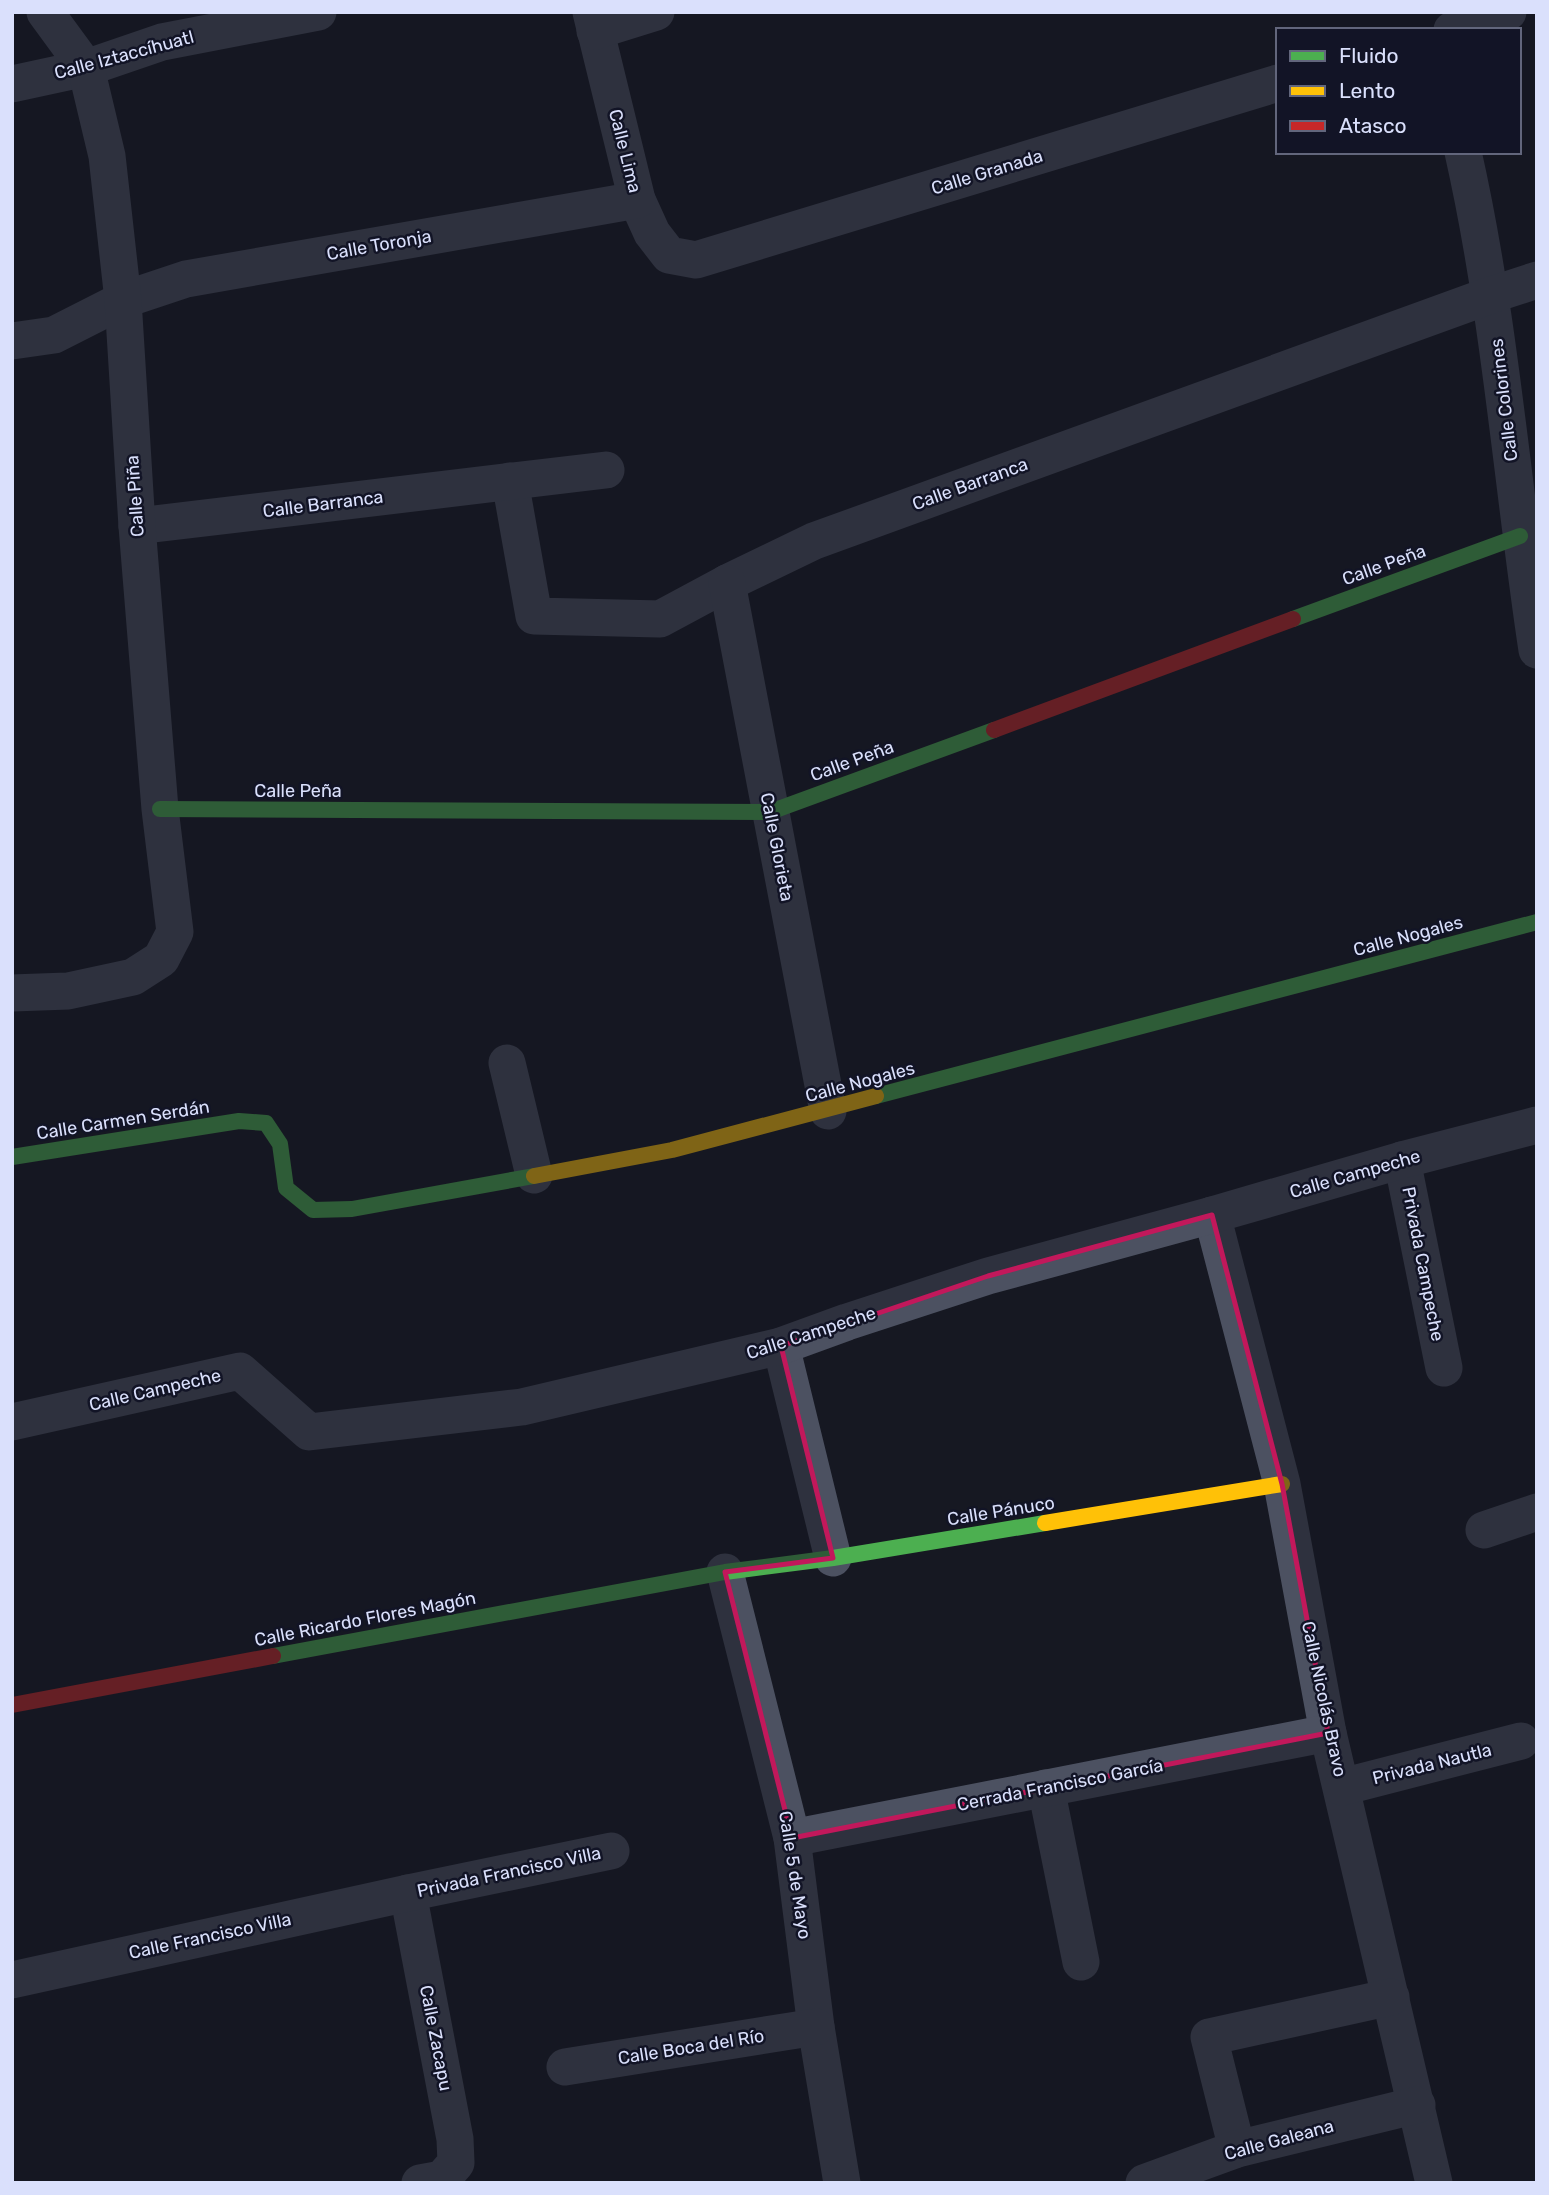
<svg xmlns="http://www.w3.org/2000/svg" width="1549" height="2195" font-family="Rubik,sans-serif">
  <rect width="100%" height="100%" fill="#161822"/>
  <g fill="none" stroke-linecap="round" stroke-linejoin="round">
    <g stroke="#4c5161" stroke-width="37">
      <polyline points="591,12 637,200 652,233 669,255 696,260 1278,83"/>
      <polyline points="1452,30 1508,12"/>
      <polyline points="595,31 656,12"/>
      <polyline points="12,84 86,68 162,42 318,12"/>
      <path d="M1463,152c37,164 49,332 74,498"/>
      <polyline points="12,341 54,335 123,300 186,279 637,200"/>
      <polyline points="510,481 534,616 660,619 727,583 814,541 1491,295 1537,280"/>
      <polyline points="137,526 606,470"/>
      <polyline points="727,583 828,1111"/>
      <polyline points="12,993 68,991 133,977 161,959 175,932 160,809 137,526 123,300 107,156 86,68 45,12"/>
      <polyline points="507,1063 534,1175"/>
      <polyline points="1402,1160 1444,1368"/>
      <polyline points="1212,1215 1282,1484 1328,1733 1434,2183"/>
      <polyline points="781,1346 833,1558"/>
      <polyline points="12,1422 240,1371 309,1432 522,1407 781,1346 847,1322 988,1276 1212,1215 1402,1160 1537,1125"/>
      <polyline points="1484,1530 1537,1512"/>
      <polyline points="725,1572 792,1838 816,2027 842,2183"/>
      <polyline points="1342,1787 1521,1741"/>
      <polyline points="1046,1788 1081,1962"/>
      <polyline points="792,1838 1328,1733"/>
      <polyline points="408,1893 455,2139 456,2163 442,2179 420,2183"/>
      <polyline points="12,1980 408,1893 611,1851"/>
      <polyline points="565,2067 816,2027"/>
      <polyline points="1237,2149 1209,2037 1391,1997"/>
      <polyline points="1144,2183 1237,2149 1417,2105"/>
    </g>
    <g stroke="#4caf50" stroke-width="16">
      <polyline points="1293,619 1520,536"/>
      <polyline points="160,809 770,812 994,730"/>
      <polyline points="876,1096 1537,922"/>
      <polyline points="12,1157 239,1121 266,1123 280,1144 286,1188 313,1210 352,1209 534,1176"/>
      <polyline points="273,1656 725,1572 833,1558 1045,1523"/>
    </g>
    <g stroke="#ffc107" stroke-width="16">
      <polyline points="534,1176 672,1150 876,1096"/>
      <polyline points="1045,1523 1282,1484"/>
    </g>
    <g stroke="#c62828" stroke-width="16">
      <polyline points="994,730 1293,619"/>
      <polyline points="12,1705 273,1656"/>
    </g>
  </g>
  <path d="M0 0H1549V2195H0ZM1212,1215l70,269 46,249 -536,105 -67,-266 108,-14 -52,-212 207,-70z" fill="#161822" fill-opacity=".55" fill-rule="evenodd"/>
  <path fill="none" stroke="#c2185b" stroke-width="5" stroke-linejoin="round" d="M1212,1215l70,269 46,249 -536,105 -67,-266 108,-14 -52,-212 207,-70z"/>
  <g text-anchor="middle" stroke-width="5" stroke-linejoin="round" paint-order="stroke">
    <g font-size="18" fill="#dae0fc" stroke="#121426">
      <text transform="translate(124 55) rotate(-15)" y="6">Calle Iztaccíhuatl</text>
      <text transform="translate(625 151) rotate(76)" y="6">Calle Lima</text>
      <text transform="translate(987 172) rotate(-17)" y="6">Calle Granada</text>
      <text transform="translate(379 245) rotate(-10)" y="6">Calle Toronja</text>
      <text transform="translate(1504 400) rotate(-97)" y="6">Calle Colorines</text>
      <text transform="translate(970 484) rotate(-20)" y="6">Calle Barranca</text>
      <text transform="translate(135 496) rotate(-94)" y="6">Calle Piña</text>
      <text transform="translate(323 504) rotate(-7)" y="6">Calle Barranca</text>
      <text transform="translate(1384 565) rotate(-20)" y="6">Calle Peña</text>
      <text transform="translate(852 761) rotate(-20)" y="6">Calle Peña</text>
      <text x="298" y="797">Calle Peña</text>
      <text transform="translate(777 847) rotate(79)" y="6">Calle Glorieta</text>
      <text transform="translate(1408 936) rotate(-15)" y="6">Calle Nogales</text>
      <text transform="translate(860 1082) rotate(-15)" y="6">Calle Nogales</text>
      <text transform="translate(123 1120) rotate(-9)" y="6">Calle Carmen Serdán</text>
      <text transform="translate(1355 1174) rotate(-16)" y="6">Calle Campeche</text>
      <text transform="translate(1423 1264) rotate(79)" y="6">Privada Campeche</text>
      <text transform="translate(811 1333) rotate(-18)" y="6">Calle Campeche</text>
      <text transform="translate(155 1390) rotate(-13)" y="6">Calle Campeche</text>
      <text transform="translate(1001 1511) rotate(-9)" y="6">Calle Pánuco</text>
      <text transform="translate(365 1619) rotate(-11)" y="6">Calle Ricardo Flores Magón</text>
      <text transform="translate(1324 1699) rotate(78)" y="6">Calle Nicolás Bravo</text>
      <text transform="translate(1432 1764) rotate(-14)" y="6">Privada Nautla</text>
      <text transform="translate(1060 1785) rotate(-11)" y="6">Cerrada Francisco García</text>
      <text transform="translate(509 1872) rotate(-12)" y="6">Privada Francisco Villa</text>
      <text transform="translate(795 1875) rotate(81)" y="6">Calle 5 de Mayo</text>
      <text transform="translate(210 1936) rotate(-12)" y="6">Calle Francisco Villa</text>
      <text transform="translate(436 2038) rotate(79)" y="6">Calle Zacapu</text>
      <text transform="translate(691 2047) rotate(-9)" y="6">Calle Boca del Río</text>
      <text transform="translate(1279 2140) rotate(-15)" y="6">Calle Galeana</text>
    </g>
  </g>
  <rect width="1549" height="2195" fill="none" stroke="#dae0fc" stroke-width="28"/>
  <rect x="1276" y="28" width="245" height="126" fill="#121426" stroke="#62667c" stroke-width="2"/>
  <rect x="1290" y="51" width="35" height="10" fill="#4caf50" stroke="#62667c" stroke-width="2"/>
  <text x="1339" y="63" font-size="21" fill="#dae0fc">Fluido</text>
  <rect x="1290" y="86" width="35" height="10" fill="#ffc107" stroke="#62667c" stroke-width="2"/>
  <text x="1339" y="98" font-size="21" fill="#dae0fc">Lento</text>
  <rect x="1290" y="121" width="35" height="10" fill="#c62828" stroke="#62667c" stroke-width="2"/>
  <text x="1339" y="133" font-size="21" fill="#dae0fc">Atasco</text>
</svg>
